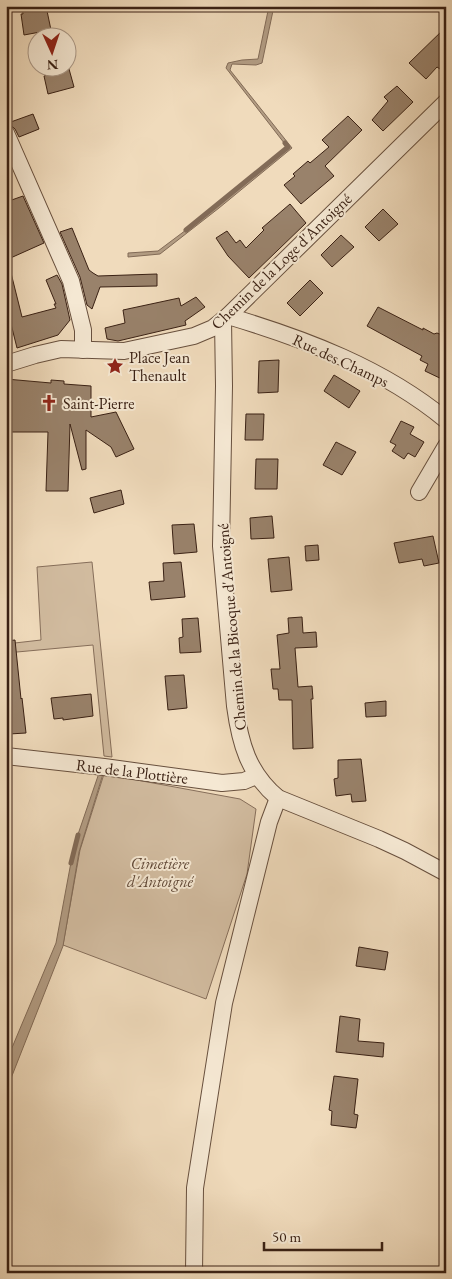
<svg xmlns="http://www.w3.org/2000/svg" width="452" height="1279" font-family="'EB Garamond',serif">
  <rect width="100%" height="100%" fill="#f0dbbc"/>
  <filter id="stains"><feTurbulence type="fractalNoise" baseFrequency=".004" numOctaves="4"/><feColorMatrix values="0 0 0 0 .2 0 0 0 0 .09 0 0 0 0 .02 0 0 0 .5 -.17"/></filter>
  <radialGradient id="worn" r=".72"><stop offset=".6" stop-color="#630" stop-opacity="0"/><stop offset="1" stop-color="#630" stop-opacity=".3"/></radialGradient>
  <g fill="#d1bb9f" stroke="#866e5a">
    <polygon points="92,562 112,757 104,756 93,645 6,653 6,644 41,640 37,567"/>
    <polygon points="104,774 240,799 256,809 247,874 206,999 63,945 80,850"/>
  </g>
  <g fill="#b29c83" stroke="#826b57">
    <polygon points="269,6 274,6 262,63 256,65 232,64 230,70 292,148 219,208 160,254 128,257 128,253 158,251 202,218 288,148 226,68 228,63 242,60 258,59"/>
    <polygon points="99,773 103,774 79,852 63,946 6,1091 6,1062 56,943 74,846"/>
  </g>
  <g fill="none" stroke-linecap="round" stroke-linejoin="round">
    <g stroke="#826b57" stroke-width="5">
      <polyline points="186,230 288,147 285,143"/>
      <polyline points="71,863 78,835"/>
    </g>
  </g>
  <g fill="#99826b" stroke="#3a2114">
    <polygon points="22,6 46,6 51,30 24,35 21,14 23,14"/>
    <polygon points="446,27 446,62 440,69 437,67 426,79 409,63"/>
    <polygon points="69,69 74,87 48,94 44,76"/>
    <polygon points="397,86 413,102 383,131 372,120 388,101 384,97"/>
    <polygon points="33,114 39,129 19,137 15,129 8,123"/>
    <polygon points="348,116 362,130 325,166 334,176 301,204 284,185 295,176 293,174 308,161 310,163 329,147 322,140"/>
    <polygon points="23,196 44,243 6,260 6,202"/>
    <polygon points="290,204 306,223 249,278 228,256 216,238 227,231 236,243 240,240 246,248 264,230 262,228"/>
    <polygon points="383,209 398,224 379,241 365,227"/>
    <polygon points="72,228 89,270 93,273 98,276 157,274 157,286 100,287 92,309 87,305 80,277 60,232"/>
    <polygon points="341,235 354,247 332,267 321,255"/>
    <polygon points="11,273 22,317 56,308 54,304 56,304 46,280 57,275 62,284 70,320 58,335 17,348 6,304 6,274"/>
    <polygon points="310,280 323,293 300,316 287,303"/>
    <polygon points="196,297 205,307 185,321 186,325 118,341 107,339 105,328 125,323 123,310 179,298 181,306"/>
    <polygon points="378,307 423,330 423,328 434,334 437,333 442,335 446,344 446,381 425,371 428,364 420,360 422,356 367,326"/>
    <polygon points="279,360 278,392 258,393 259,361"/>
    <polygon points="334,375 360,391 349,408 324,391"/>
    <polygon points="6,379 51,383 51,380 64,381 64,384 91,386 91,417 116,412 134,449 116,457 111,447 86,430 86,469 82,470 70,424 68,491 46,491 48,432 6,432"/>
    <polygon points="246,414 264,414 263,440 245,440"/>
    <polygon points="401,421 414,427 410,434 424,442 415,457 408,453 404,459 392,451 396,445 390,442"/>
    <polygon points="336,442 356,452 342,475 323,465"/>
    <polygon points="256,459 278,459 277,489 255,489"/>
    <polygon points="121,490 124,504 94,513 90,498"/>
    <polygon points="272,516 274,538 251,539 250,518"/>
    <polygon points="194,524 197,552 174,554 172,525"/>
    <polygon points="433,536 439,563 424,566 422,559 399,563 394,543"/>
    <polygon points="318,545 319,560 306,561 305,546"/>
    <polygon points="289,557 292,590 271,592 268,559"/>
    <polygon points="181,562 185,597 151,600 149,582 164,581 163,563"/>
    <polygon points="302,617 303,633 316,632 317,647 295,648 298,687 312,686 313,699 311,699 313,748 293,749 292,700 279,700 278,689 273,689 271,669 280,669 277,635 289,633 288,618"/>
    <polygon points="198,618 201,652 180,653 179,638 183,637 182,619"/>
    <polygon points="15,640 21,699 22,698 26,733 9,734 6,715 6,641"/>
    <polygon points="184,675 187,708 168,710 165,676"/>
    <polygon points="91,694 93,716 63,720 63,718 54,719 51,698"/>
    <polygon points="386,701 386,716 366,717 365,703"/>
    <polygon points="361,759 366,801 352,802 351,794 336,796 334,779 338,778 338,760"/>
    <polygon points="359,947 388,952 385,970 356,966"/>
    <polygon points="340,1016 360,1019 358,1041 384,1043 383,1057 336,1052"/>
    <polygon points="334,1076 358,1079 354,1114 358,1115 356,1128 331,1125 332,1111 329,1110"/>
  </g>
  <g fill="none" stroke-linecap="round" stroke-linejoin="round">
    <g stroke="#68503e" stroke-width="18">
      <g id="street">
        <polyline points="6,133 71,281 83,330 83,350"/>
        <path d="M228,316c77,23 155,52 218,104"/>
        <path d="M223,320l1,66 -3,160 14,160c5,37 13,67 43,92l101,41 26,12 41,22"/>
        <polyline points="6,364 35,355 61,349 124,351 194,336 213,328 228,316 446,102"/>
        <polyline points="419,492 446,446"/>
        <polyline points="6,756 104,767 222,783 244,781 256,776"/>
        <polyline points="194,1273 195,1188 224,1003 269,822 278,798"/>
      </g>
    </g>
    <use href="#street" stroke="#f5e8d3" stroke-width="16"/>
  </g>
  <defs>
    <g id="sight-bare" transform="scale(1.35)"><path d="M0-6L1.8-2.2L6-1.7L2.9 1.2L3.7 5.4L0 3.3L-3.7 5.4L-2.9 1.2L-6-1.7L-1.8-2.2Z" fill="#8f2418" stroke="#f5e8d3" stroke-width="2.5" paint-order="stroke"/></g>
    <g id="church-bare" transform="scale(1.35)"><path d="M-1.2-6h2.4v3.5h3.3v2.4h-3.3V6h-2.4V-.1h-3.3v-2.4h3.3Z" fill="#8f2418" stroke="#f5e8d3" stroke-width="2.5" paint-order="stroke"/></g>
  </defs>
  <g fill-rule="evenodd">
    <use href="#sight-bare" x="115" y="366"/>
    <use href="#church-bare" x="49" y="403"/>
  </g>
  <g text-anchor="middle" stroke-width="4" stroke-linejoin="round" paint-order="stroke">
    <g font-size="16" fill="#3a2114" stroke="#f5e8d3">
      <text transform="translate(281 261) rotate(-44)" y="6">Chemin de la Loge d'Antoigné</text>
      <text transform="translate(341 360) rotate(25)" y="6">Rue des Champs</text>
      <text transform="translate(231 627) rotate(-95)" y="6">Chemin de la Bicoque d'Antoigné</text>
      <text transform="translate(132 771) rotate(7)" y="6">Rue de la Plottière</text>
    </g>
    <g font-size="16" fill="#3a2114" stroke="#f5e8d3" text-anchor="start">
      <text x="129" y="363">Place Jean<tspan x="129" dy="18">Thenault</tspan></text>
      <text x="63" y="409">Saint-Pierre</text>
    </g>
    <g font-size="16" font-style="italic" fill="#604837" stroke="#f5e8d3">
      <text x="160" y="869">Cimetière<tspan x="160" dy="18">d'Antoigné</tspan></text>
    </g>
  </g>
  <rect width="452" height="1279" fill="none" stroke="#f0dbbc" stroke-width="25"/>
  <rect x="8" y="8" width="437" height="1264" fill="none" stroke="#3a2114" stroke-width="2.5"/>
  <rect x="12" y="12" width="427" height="1254" fill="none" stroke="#3a2114"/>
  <g transform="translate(52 52) rotate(177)"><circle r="24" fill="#f5e8d3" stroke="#aa9887"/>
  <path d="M0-4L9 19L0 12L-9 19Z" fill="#8f2418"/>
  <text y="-8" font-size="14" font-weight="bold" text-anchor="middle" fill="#3a2114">N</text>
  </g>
  <path d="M264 1242v8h118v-8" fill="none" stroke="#3a2114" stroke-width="2.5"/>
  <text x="272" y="1242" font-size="15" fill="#3a2114" stroke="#f5e8d3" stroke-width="4" paint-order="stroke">50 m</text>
  <rect width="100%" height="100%" filter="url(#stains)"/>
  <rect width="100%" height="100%" fill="url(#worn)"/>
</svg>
